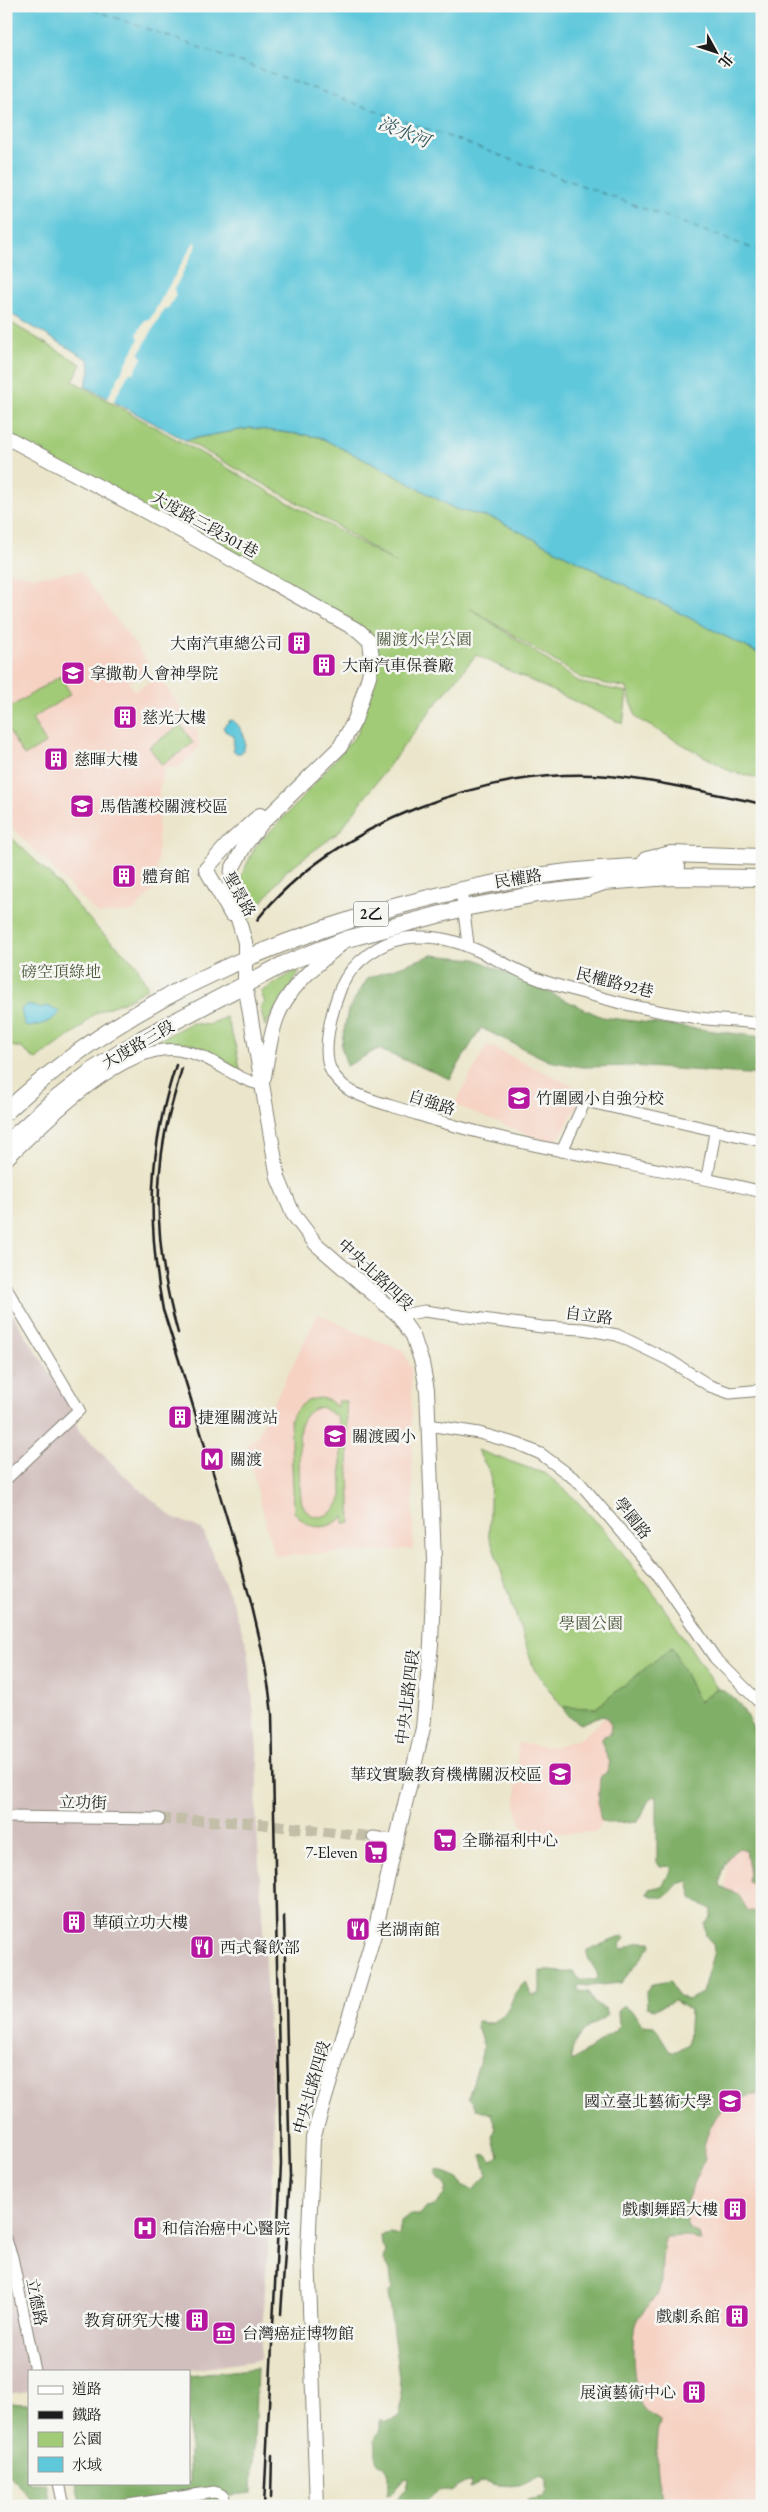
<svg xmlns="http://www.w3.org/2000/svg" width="768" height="2512" font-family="'EB Garamond','Noto Serif TC',serif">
  <rect width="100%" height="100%" fill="#f6f6f2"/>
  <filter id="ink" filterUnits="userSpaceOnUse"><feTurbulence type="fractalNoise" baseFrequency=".02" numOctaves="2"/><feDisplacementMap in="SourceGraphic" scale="10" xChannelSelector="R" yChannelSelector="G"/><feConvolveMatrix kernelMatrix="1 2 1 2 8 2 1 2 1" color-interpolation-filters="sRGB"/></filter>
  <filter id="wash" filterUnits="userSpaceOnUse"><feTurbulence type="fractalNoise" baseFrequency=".0096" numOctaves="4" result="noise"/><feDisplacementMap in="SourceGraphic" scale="20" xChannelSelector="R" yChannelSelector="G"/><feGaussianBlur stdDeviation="1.12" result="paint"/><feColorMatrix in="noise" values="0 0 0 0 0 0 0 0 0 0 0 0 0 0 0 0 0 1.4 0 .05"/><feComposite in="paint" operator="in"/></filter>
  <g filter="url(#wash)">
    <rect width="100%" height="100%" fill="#ebe6cb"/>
    <g fill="#f6d2c3">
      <polygon points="6,570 33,577 80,571 150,665 128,682 134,691 159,677 197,731 199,747 179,768 165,767 159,791 157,887 132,912 98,914 6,822"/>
      <polygon points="487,1045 585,1092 555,1145 454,1105"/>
      <polygon points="318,1314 367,1337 403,1350 411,1367 413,1549 274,1556 246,1445 256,1438"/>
      <polygon points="606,1717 611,1725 610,1734 602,1747 608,1756 610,1763 600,1783 598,1805 601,1821 597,1832 534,1834 526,1829 519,1821 516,1807 518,1743 553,1747 581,1738"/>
      <polygon points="762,1815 762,2506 652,2506 624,2356 725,1911 728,1822"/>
    </g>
    <polygon fill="#d1bfbd" points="6,1304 68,1402 79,1431 129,1480 174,1518 202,1529 232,1601 248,1649 258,1761 256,1812 272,2083 274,2156 260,2360 184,2371 29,2371 29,2391 6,2394"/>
    <g fill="#a1cb77" stroke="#5e744a" fill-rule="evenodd">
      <polygon points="6,320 81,364 73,381 396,563 314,512 185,440 251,428 319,437 391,473 455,509 495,519 762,655 762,779 732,772 636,718 627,688 583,679 470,608 581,683 627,692 623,724 476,655 431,710 338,833 287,870 247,921 237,885 255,847 293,808 358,733 375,655 372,637 6,434"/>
      <polygon points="60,676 71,694 32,719 46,743 24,756 6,727 6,710"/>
      <polygon points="181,725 193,743 162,765 149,747"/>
      <path d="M9,835l46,45 43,49 38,35 12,24c-8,4 -17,11 -25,14 -15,6 -31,9 -41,25l-46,33 -15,-12 -15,-3v-208z"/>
      <polygon points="297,970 299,973 265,1026 260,1007 265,1003 261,992"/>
      <path d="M226,1017l10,30 5,28c-21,-19 -43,-36 -73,-32 -8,1 -15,7 -23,5l46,-25 17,2z"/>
      <path d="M320,1398l9,2 8,7 1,-6h8l5,122h-7v-7c-18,16 -35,14 -50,-4l-4,-93c8,-12 15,-20 30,-21zM321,1407l15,9 4,9 2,70c-4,20 -30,33 -40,8 -3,-8 -4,-73 -1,-80 4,-9 10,-14 20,-16z"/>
      <polygon points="477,1450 546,1474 569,1493 607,1533 660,1602 717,1688 699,1702 672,1647 596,1708 562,1707 534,1669 489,1535 491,1474"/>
    </g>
    <g fill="#80af68" stroke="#4e6642">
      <polygon points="432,955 476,959 602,1017 762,1037 762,1075 632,1066 582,1067 549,1061 481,1028 450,1079 378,1049 347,1066 341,1046 348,1010 368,978"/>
      <path d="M672,1647l27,55 18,-14c25,8 31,35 45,55v142l-14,-3 1,-12 -3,-20 -6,-2c-12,4 -22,27 -19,39l17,7 10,17 14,1v182c-12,1 -24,4 -34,10 -12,7 -29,42 -23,55l-22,50 5,19 11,6 2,7 -13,-5 -22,1c-7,18 -2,37 -7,54 -4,12 -18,19 -23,31 -6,14 -3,76 8,87 4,5 11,8 16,11 0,6 -3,9 -3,15 -2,20 -2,54 11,71h-140v-6l14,-3 4,-5v-13l-6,-3 -20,10 -23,-1 -15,-3 -12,6 1,-6c-9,1 -13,4 -20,9 -15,-4 -19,6 -28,15h-33l16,-17 2,-10 -3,-1 -14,16 -4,1c1,-8 5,-21 -2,-28 -2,-3 -7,-3 -9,-8 -1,-5 1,-14 -1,-20l5,-9v-9l2,-2 1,4 16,-6 3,-16 -14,-107 4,-5 -2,-19 -6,-9 2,-10 -4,-6 -1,-10 9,-2 9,2 2,-14 8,-6h9l8,-7 6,-1 12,-12 2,-8 -10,-12v-6l21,8 5,8 11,5 14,-15 -6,-20 5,-1 7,7 6,-4 -7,-20 4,-9 -5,-14 -15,-5 -3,-7 -5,-4 16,-51 -7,-20v-6c4,0 8,3 12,2 22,-4 22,-32 37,-41l5,13h6l3,-4v-20c12,-1 21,2 33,1l5,7 17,1 3,-2c-1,-11 -12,-17 -11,-28l36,-14 2,3 -5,5 3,6 15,-8h13l1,3 -31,38 -31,3 -10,-1 -2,2 1,4 9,1 6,11 12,6 2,5c-3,5 -8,6 -13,9 -13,7 -26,22 -23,38l43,-30 4,-6 -1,-13 4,-6 13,7 7,12 12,1 16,25h7l11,-7 2,-34 -16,-9 -19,8 -8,-2 -1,-15 6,-8 19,-3 6,14 11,5 14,-7 12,-42 -1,-7 -7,-8 -1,-12 6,-7v-7l-19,-12 -4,-17 -10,3c-10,11 -14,18 -31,10l2,-5 13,-3 10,-17 -3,-3 -9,1 -3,-5v-64l-2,-2c-12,6 -9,18 -17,25l-24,2 -13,-2 -3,-16 2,-26 1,-3 5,-3 4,-10 -9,-22 3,-5 6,-2 1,-9 -5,-8 -6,-1 -19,8 -13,-8 -6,-9 34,1z"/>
      <polygon points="257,2368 252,2493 220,2496 219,2506 51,2506 40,2500 34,2502 6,2472 6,2403 29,2404 29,2483 45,2483 51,2504 80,2502 76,2483 189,2483 189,2376"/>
    </g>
    <g fill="#5fc8db" stroke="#3e727c">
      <polygon points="6,6 762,6 762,655 495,519 455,509 391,473 319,437 251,428 185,440 85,386 90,371 89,360 6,311"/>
      <path d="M232,720c10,6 18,24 9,33h-5l-3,-3 1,-14 -9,-5 -2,-4 6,-6z"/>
      <path d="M28,1004l11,4 9,-2 12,6c-8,10 -21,14 -33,15l-3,-3 -3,-15z"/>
    </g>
    <polygon fill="#ebe6cb" points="194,242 197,244 174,290 176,295 168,308 164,309 139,354 142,358 134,373 129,373 113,402 107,399 139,339 137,334 145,320 150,319"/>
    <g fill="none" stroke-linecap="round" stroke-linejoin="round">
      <polyline stroke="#33585f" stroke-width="1" stroke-dasharray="6 5" stroke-linecap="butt" points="83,6 461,141 762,252"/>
    </g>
  </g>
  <g filter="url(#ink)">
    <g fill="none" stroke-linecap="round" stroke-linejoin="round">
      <polyline stroke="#c2bea8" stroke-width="11" stroke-dasharray="11 5.5" stroke-linecap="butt" points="159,1819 244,1822 373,1837"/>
      <g stroke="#848174" stroke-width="13">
        <g id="minor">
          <polyline points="461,889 468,944"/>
          <path d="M762,1024c-23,-4 -47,-3 -70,-7 -32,-5 -66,-12 -97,-21 -21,-6 -43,-11 -62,-19 -43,-18 -76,-46 -127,-39 -26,4 -54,24 -65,49 -8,20 -22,67 -8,87 5,6 10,13 18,17 20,11 44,15 65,23 112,37 231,49 346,78"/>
          <polyline points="562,1151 585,1101 762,1141"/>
          <path d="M6,1161c37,-36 116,-118 172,-111 36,5 52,28 84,35"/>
          <polyline points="707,1178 715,1132"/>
          <polyline points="6,1288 79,1410 6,1479"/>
          <polyline points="399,1316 424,1311 542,1327 583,1329 617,1335 669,1360 710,1386 730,1393 762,1390"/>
          <polyline points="428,1425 479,1433 518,1444 541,1454 580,1483 656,1572 715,1658 762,1705"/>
          <polyline points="6,1817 159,1819"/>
          <polyline points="373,1837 397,1841"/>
          <polyline points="6,2240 12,2257 35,2371"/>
          <polyline points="59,2483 64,2506"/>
          <path d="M122,2506l92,-14c9,2 11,5 11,14"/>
        </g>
      </g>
      <g stroke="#848174" stroke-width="16">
        <g id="tertiary">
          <polyline points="6,437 167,523 359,631 370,641 372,658 369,676 355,720 340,747 261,824 245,845 232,869 230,886 233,902 245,942 245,984 278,1178 293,1214 316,1244 399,1316 413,1336 422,1363 427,1390 434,1560 431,1644 423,1728 375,1931 313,2138 308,2252 317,2506"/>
          <polyline points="206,869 230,842 260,815"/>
          <polyline points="206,869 231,914"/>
          <path d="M264,1077c3,-19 6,-39 12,-57 11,-32 39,-54 64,-75"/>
        </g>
      </g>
      <g stroke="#848174" stroke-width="18">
        <g id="primary">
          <polyline points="646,860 671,854 762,857"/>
          <path d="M6,1112c108,-103 245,-165 388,-205 96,-26 182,-42 283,-40"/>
          <polyline points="6,1144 52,1102 93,1070 143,1038 284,964 347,939 464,908 537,894 587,888 604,882 669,877 762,878"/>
        </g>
      </g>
      <use href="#minor" stroke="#fff" stroke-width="11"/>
      <use href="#tertiary" stroke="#fff" stroke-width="14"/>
      <use href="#primary" stroke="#fff" stroke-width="16"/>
      <g stroke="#1c1c1c" stroke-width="2.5">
        <path d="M257,920c75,-95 232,-155 352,-144 51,5 102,17 153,28"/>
        <path d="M176,1065c-28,84 -29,159 -13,245 20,60 37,121 56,182 22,73 45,146 53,222l9,450 -17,342"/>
        <path d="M178,1333c-18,-63 -25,-130 -14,-194 4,-24 12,-48 18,-71"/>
        <polyline points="281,2314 290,2176 284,1916"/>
        <polyline points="271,2498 272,2456"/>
      </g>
    </g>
  </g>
  <defs>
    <g id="building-square" transform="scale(1.25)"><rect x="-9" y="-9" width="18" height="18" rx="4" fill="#b5179e" stroke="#f6f6f2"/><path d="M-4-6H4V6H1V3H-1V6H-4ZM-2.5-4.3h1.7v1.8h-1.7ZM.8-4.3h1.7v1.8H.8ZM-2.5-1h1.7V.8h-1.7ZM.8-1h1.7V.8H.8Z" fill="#fff"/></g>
    <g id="university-square" transform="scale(1.25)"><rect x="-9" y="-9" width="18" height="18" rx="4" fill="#b5179e" stroke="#f6f6f2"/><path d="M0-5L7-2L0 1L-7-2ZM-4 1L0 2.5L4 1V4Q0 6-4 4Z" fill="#fff"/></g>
    <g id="school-square" transform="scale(1.25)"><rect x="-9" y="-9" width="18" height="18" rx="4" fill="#b5179e" stroke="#f6f6f2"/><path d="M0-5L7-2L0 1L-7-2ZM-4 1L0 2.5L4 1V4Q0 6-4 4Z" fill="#fff"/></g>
    <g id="metro-square" transform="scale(1.25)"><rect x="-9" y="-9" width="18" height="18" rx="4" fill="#b5179e" stroke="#f6f6f2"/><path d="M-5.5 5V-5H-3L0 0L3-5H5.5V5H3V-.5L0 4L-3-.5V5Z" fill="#fff"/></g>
    <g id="supermarket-square" transform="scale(1.25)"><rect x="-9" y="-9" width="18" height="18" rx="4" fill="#b5179e" stroke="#f6f6f2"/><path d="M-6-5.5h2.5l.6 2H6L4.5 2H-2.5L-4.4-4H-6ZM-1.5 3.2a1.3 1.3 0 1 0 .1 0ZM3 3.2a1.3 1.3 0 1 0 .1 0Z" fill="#fff"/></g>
    <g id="restaurant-square" transform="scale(1.25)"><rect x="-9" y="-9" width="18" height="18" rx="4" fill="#b5179e" stroke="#f6f6f2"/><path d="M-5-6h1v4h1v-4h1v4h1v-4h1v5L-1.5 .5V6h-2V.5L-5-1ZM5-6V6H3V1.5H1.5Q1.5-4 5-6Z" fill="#fff"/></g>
    <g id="hospital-square" transform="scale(1.25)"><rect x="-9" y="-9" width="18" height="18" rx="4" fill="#b5179e" stroke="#f6f6f2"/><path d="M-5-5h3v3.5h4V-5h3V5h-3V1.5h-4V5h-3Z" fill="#fff"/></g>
    <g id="museum-square" transform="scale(1.25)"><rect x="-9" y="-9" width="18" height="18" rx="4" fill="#b5179e" stroke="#f6f6f2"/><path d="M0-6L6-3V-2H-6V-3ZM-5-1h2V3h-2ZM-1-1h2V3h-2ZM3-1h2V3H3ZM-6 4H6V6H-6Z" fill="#fff"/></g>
  </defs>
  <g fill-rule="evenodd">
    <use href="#building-square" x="299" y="643"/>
    <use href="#building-square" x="324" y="665"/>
    <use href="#university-square" x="73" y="673"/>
    <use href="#building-square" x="125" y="717"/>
    <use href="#building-square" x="56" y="759"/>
    <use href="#university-square" x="82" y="806"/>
    <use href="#building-square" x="124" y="876"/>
    <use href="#school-square" x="519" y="1098"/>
    <use href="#building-square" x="180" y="1417"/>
    <use href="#school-square" x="335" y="1436"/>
    <use href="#metro-square" x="212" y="1459"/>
    <use href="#school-square" x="560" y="1774"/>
    <use href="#supermarket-square" x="445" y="1840"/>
    <use href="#supermarket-square" x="376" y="1852"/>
    <use href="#building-square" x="74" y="1922"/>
    <use href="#restaurant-square" x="358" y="1929"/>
    <use href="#restaurant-square" x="202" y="1947"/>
    <use href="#university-square" x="730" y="2101"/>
    <use href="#building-square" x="735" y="2209"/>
    <use href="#hospital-square" x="145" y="2228"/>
    <use href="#building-square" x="737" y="2316"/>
    <use href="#building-square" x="197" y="2320"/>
    <use href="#museum-square" x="224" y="2333"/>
    <use href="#building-square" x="694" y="2392"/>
  </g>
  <g text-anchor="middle" stroke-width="5" stroke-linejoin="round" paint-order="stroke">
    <rect fill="#f6f6f2" stroke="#5d5d5c" stroke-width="1" x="353.5" y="901.5" width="35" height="25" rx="4"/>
    <g font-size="15" font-weight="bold" fill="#1c1c1c">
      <text x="371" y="919">2乙</text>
    </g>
    <g font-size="16" fill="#1c1c1c" stroke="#f6f6f2">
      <text transform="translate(205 524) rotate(29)" y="6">大度路三段301巷</text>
      <text transform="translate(518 878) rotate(-9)" y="6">民權路</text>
      <text transform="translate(240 894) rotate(61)" y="6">聖景路</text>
      <text transform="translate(615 982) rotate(14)" y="6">民權路92巷</text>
      <text transform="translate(138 1044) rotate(-30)" y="6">大度路三段</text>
      <text transform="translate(432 1102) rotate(18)" y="6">自強路</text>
      <text transform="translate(376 1274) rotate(43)" y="6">中央北路四段</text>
      <text transform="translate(589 1315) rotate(7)" y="6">自立路</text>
      <text transform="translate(633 1518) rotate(51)" y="6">學園路</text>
      <text transform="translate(407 1697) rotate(-83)" y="6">中央北路四段</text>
      <text transform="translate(83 1802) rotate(1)" y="6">立功街</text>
      <text transform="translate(311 2087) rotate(-74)" y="6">中央北路四段</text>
      <text transform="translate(37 2302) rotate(79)" y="6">立德路</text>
    </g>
    <g font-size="16" fill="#4b593c" stroke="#f6f6f2">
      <text x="424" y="645">關渡水岸公園</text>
      <text x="61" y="977">磅空頂綠地</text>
      <text x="591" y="1629">學園公園</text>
    </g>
    <g font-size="16" fill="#1c1c1c" stroke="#f6f6f2" text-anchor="start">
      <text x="282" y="649" text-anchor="end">大南汽車總公司</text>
      <text x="342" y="671">大南汽車保養廠</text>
      <text x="90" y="679">拿撒勒人會神學院</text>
      <text x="142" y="723">慈光大樓</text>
      <text x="74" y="765">慈暉大樓</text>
      <text x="100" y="812">馬偕護校關渡校區</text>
      <text x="142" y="882">體育館</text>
      <text x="536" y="1104">竹圍國小自強分校</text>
      <text x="198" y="1423">捷運關渡站</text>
      <text x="352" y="1442">關渡國小</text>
      <text x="230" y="1465">關渡</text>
      <text x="542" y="1780" text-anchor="end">華玟實驗教育機構關汳校區</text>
      <text x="462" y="1846">全聯福利中心</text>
      <text x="358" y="1858" text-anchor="end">7-Eleven</text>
      <text x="92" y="1928">華碩立功大樓</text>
      <text x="376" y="1935">老湖南館</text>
      <text x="220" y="1953">西式餐飲部</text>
      <text x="712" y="2107" text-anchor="end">國立臺北藝術大學</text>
      <text x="718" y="2215" text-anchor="end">戲劇舞蹈大樓</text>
      <text x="162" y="2234">和信治癌中心醫院</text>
      <text x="720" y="2322" text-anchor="end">戲劇系館</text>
      <text x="180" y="2326" text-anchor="end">教育研究大樓</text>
      <text x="242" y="2339">台灣癌症博物館</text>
      <text x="676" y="2398" text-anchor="end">展演藝術中心</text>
    </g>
    <g font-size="18" font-style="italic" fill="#33585f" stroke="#f6f6f2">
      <text transform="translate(404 132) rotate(22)" y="6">淡水河</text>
    </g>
  </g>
  <rect width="768" height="2512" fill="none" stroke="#f6f6f2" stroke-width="25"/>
  <rect x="28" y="2370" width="162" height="115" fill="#f6f6f2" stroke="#9f9f9c"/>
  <rect x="38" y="2386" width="25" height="8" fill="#ffffff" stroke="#9f9f9c"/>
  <text x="72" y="2394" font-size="15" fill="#1c1c1c">道路</text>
  <rect x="38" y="2411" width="25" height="8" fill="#1c1c1c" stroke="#9f9f9c"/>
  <text x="72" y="2420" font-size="15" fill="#1c1c1c">鐵路</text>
  <rect x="38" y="2432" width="25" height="15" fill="#a1cb77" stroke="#9f9f9c"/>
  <text x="72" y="2444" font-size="15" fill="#1c1c1c">公園</text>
  <rect x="38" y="2457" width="25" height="15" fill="#5fc8db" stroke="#9f9f9c"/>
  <text x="72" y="2470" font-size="15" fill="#1c1c1c">水域</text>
  <g transform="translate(716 52) rotate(130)" stroke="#f6f6f2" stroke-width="4" paint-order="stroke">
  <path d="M0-4L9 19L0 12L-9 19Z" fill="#1c1c1c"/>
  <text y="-8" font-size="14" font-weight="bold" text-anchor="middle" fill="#1c1c1c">北</text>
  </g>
</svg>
